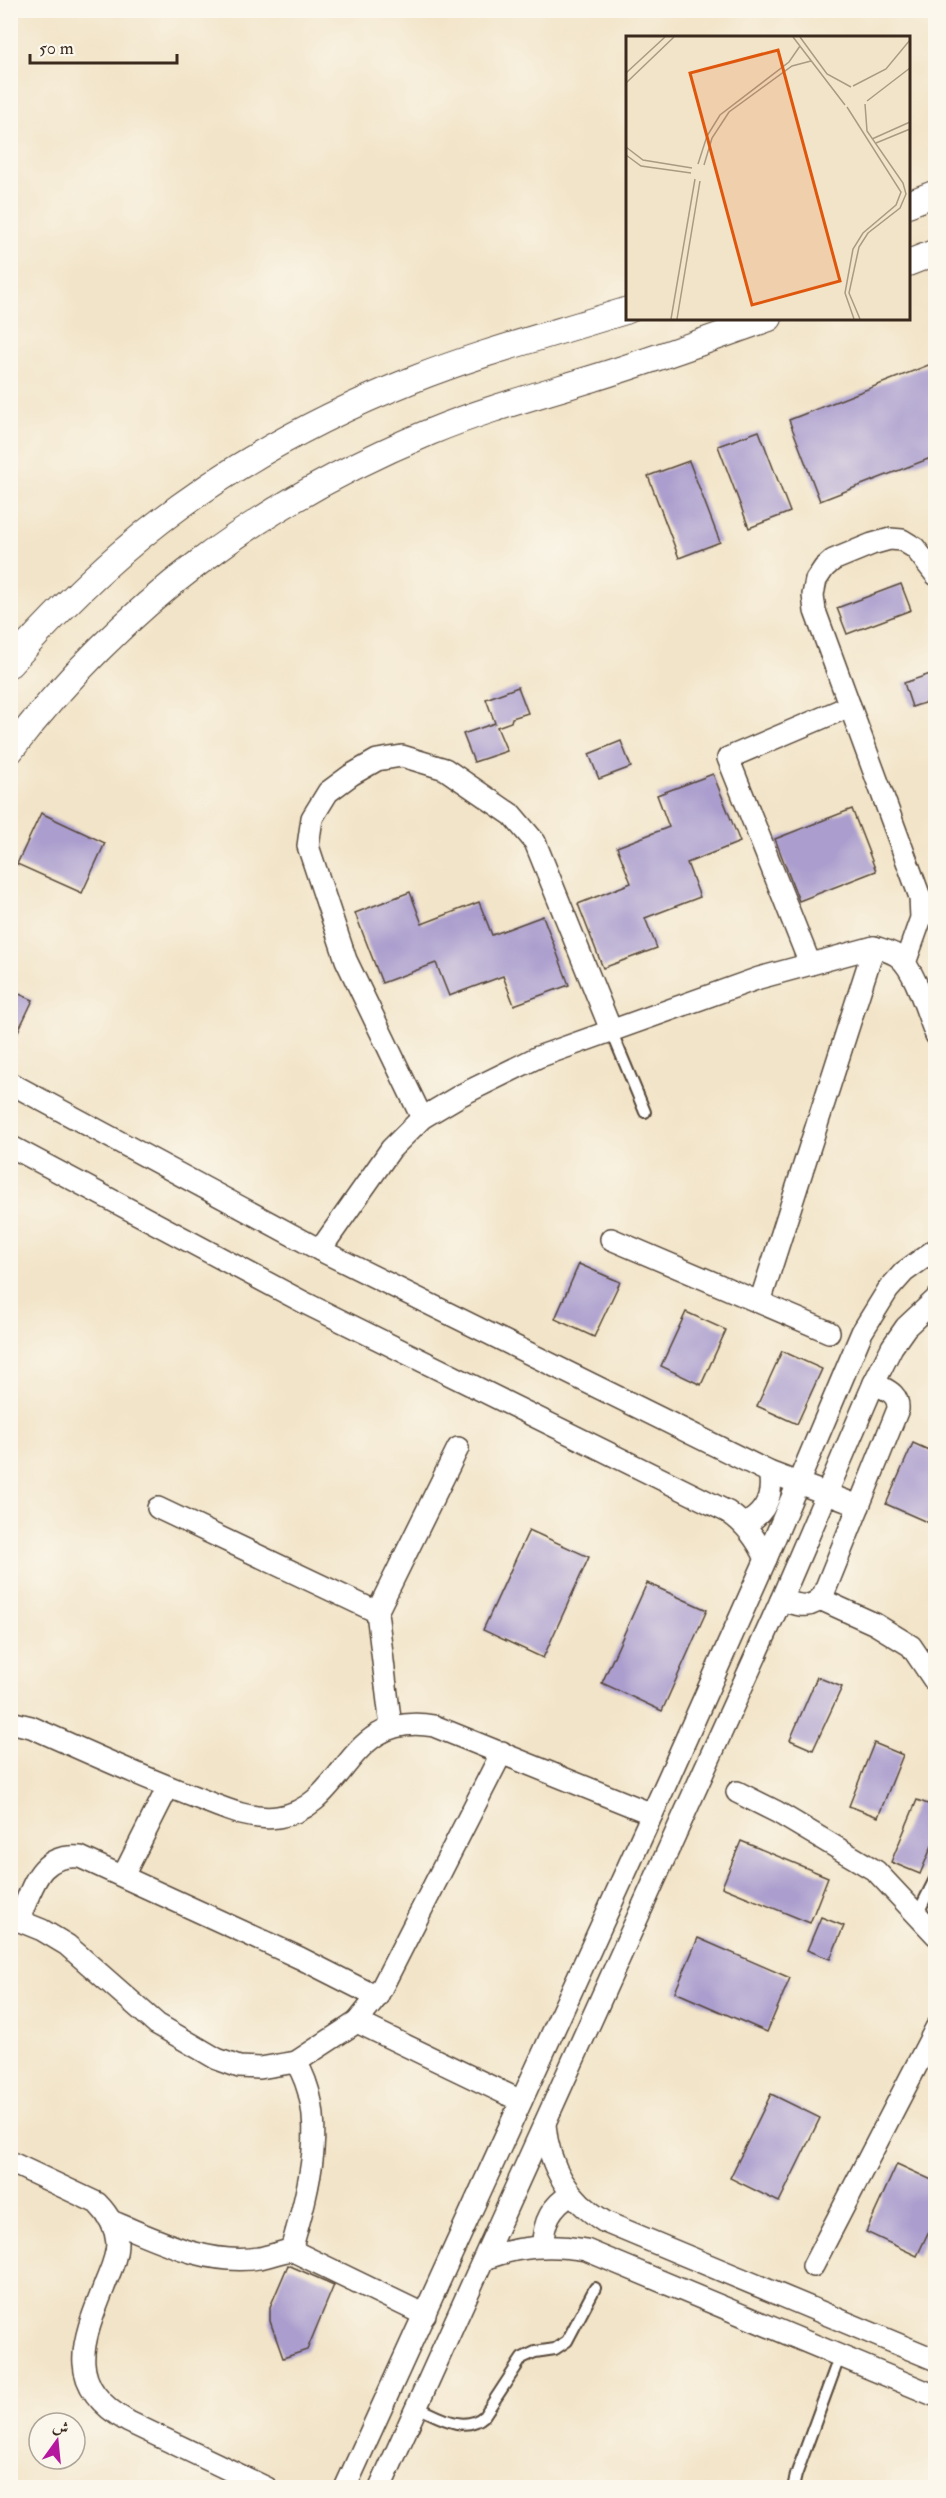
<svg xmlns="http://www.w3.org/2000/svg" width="946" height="2498" font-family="'IM FELL Double Pica',Amiri,serif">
  <rect width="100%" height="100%" fill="#fbf7ec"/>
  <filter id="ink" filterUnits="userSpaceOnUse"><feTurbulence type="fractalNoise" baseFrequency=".0167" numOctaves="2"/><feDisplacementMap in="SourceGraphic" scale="12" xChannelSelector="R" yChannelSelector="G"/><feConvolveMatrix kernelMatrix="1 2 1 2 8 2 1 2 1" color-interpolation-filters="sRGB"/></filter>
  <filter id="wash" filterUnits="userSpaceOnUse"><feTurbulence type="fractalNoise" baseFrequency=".008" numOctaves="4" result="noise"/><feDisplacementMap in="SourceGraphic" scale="24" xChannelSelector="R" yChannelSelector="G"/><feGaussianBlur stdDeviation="1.35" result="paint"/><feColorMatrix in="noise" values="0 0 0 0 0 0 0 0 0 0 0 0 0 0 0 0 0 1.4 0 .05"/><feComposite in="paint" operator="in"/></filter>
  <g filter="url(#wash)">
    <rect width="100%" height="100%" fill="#f2e4c8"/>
    <g id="blocks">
      <g fill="#ab9ece">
        <polygon points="936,362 936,456 820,501 789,420"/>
        <polygon points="759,431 790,512 749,528 718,446"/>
        <polygon points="689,461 720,542 679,558 648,476"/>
        <polygon points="901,584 911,610 847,634 837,608"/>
        <polygon points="936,672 936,699 912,707 904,683"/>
        <polygon points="518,687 528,713 512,718 511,722 497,727 507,751 474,762 463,734 495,723 486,699"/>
        <polygon points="621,741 631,767 599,779 589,754"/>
        <polygon points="713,774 740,842 687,863 700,897 645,918 657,948 603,968 578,904 631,883 617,847 669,827 657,795"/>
        <polygon points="852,809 876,871 799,901 775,839"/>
        <polygon points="41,813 105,843 82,893 17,864"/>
        <polygon points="410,892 422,924 479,902 492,935 543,916 569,985 514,1005 503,976 449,996 436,963 382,983 355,913"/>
        <polygon points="10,990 33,1000 10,1048"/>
        <polygon points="579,1264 620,1282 594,1337 555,1319"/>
        <polygon points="686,1312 726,1330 701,1385 661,1366"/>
        <polygon points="782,1351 822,1369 797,1424 757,1406"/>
        <polygon points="913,1443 933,1452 931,1457 936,1459 936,1526 886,1504"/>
        <polygon points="529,1530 589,1557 543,1658 483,1630"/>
        <polygon points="647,1583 707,1610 662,1711 602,1683"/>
        <polygon points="817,1677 842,1687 813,1750 790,1740"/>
        <polygon points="874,1743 903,1755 878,1817 849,1806"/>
        <polygon points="917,1800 936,1807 936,1836 920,1874 891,1862"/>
        <polygon points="741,1841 828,1877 810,1923 722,1887"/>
        <polygon points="821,1917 844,1926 830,1959 807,1950"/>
        <polygon points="698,1938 790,1978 767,2032 675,1992"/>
        <polygon points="771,2094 820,2118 779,2202 730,2178"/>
        <polygon points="897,2164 936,2182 936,2216 917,2256 866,2232"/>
        <polygon points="288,2265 334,2285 307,2350 283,2358 270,2321 270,2307"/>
      </g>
    </g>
  </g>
  <g filter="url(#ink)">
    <use href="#blocks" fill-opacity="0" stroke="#564638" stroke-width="1.5"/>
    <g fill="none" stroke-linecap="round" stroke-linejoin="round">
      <g stroke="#564638" stroke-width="14">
        <g id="service">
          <polyline points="611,1030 645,1112"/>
          <polyline points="917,1915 936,1877"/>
          <path d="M417,2407c21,9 47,27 67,9l38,-58 13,-6 20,-3 12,-8 28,-53"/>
          <polyline points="793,2488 796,2475 840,2355"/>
        </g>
      </g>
      <g stroke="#564638" stroke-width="24">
        <g id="minor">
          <polyline points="905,963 921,918 920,897 815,611 813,595 816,580 824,568 833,560 872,544 890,539 902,540 915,548 936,575"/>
          <polyline points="810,964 728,758 850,706"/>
          <polyline points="10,1083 320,1250 769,1472 859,1506"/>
          <polyline points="422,1118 346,960 308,846 312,818 328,792 351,775 377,760 402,756 445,769 512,815 535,842 611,1030"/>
          <path d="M10,1146l295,157 423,209c18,12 29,27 38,47"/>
          <polyline points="611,1239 829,1332"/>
          <path d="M320,1250l71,-101 31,-31 39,-23 77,-38 221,-79 115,-31c9,3 18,4 26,11 16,14 27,56 36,77"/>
          <polyline points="760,1302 874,947"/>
          <polyline points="158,1508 377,1612"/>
          <path d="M745,1524c21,-11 29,-29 24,-52"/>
          <polyline points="820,1599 875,1624 911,1646 936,1683"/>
          <path d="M781,1600c17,5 30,11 42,-5l75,-186c1,-16 -12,-19 -24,-26"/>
          <path d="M10,1722l21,5c54,24 108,49 164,70 26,10 54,24 83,20 69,-10 67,-107 156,-91l218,88"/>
          <polyline points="391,1727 377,1612 458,1448"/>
          <polyline points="737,1792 777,1812 876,1871 936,1935"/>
          <polyline points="123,1876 168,1787"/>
          <polyline points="10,1917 42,1930 67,1945 157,2024 217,2059 239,2067 260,2068 296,2062 357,2022 377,1997 502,1752"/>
          <path d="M18,1921c15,-32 19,-68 62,-64l220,101 77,39"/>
          <polyline points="357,2022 521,2101"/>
          <path d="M545,2125c4,43 23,74 60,97l331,138"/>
          <path d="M10,2162l87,41c11,11 19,24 20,40 0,16 -8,30 -13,44 -23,57 -39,99 25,135l138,66"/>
          <path d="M111,2221c47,19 96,45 148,37 11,-2 21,-6 32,-8l134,65"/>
          <path d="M543,2245c0,-23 8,-39 28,-51"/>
          <path d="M291,2250c17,-59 39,-132 5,-188"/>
          <path d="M484,2259c35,-13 66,-15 102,-9l350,146"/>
          <polyline points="813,2266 936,2028"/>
          <polyline points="345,2488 669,1777 766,1559 862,1332 888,1290 904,1272 936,1249"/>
          <polyline points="380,2488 781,1600 874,1383 892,1347 906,1327 936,1299"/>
        </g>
      </g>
      <g stroke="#564638" stroke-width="28">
        <g id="tertiary">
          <polyline points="908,204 936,193"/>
          <polyline points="908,263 936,252"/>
          <path d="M10,664c35,-39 71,-76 110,-110 85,-74 187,-132 292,-174 70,-28 144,-47 216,-70"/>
          <path d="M10,751c113,-147 249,-248 420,-319 53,-22 109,-37 164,-54 59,-18 117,-39 175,-60"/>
        </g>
      </g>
      <use href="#service" stroke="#fff" stroke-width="10"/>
      <use href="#minor" stroke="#fff" stroke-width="21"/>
      <use href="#tertiary" stroke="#fff" stroke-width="26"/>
    </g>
  </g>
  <g transform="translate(626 36)">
    <rect width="284" height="284" fill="#f2e4c8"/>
    <path fill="none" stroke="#a99a84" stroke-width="1.5" d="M167,1l52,68M174,1l27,37 24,13M0,37l39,-36M0,47l48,-46M227,50l33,-17 24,-29M241,65l43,-33M221,71l54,85 -5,13 -33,28 -10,16 -8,44 9,26M246,103l38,-17M250,107l34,-14M0,111l17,13 49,8M0,119l15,11 50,7M72,128l9,-28 13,-21 69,-53 11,-16M78,129l8,-27 17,-26 63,-46 19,-5M45,283l24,-140M51,283l23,-138M234,283l-11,-26 10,-46 9,-14 32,-25 6,-14 -3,-11 -36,-52 -2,-27"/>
    <path fill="#df570d" fill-opacity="0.15" stroke="#df570d" stroke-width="3" d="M152,14l62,231 -88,24 -62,-232z"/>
    <rect width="284" height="284" fill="none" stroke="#3b2a1e" stroke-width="3"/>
  </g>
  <rect width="946" height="2498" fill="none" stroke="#fbf7ec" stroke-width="36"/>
  <g transform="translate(57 2441) rotate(15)"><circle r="28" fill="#fbf7ec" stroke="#aea59a" stroke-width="1.5"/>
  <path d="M0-4.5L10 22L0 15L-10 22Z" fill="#b5179e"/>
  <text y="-9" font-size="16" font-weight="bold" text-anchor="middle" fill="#3b2a1e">ش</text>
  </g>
  <path d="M30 54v9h147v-9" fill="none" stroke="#3b2a1e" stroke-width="3"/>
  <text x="39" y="54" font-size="18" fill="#3b2a1e" stroke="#fbf7ec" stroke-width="4.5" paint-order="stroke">50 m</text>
</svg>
